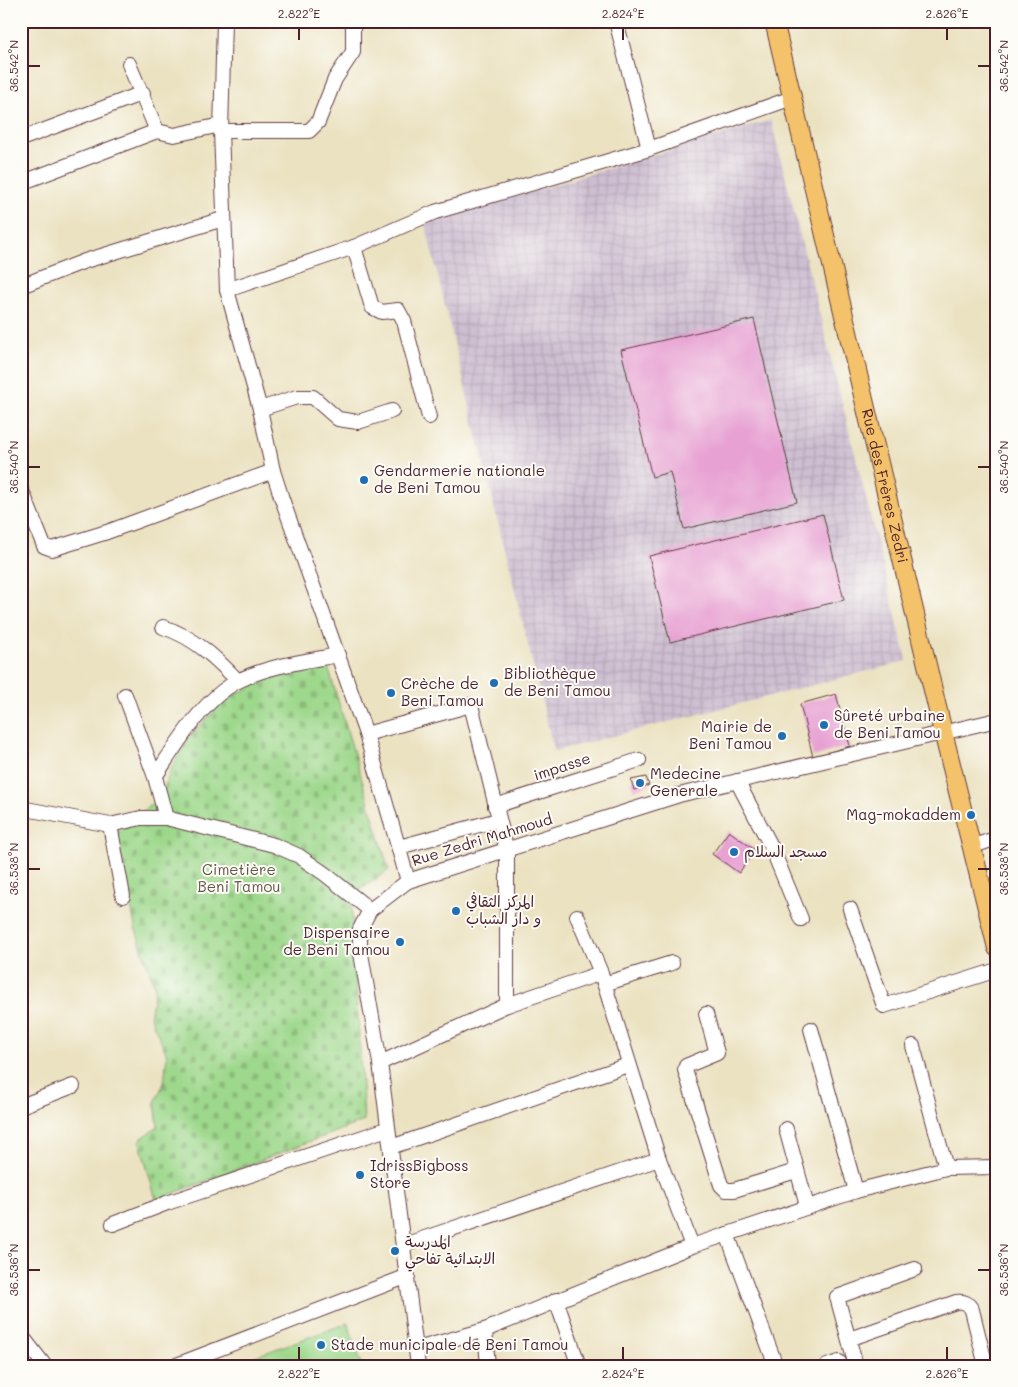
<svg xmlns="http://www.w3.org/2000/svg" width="1018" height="1387" font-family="Mali,'Playpen Sans Arabic',sans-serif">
  <defs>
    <pattern id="industrial-grid" width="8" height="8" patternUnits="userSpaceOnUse" patternTransform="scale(1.25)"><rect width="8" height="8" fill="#cebed1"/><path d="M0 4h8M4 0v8" fill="none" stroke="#b2a3b4"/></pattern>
    <pattern id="cemetery-stones" width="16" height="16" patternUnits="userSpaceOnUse" patternTransform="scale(1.25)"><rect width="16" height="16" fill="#9ed88c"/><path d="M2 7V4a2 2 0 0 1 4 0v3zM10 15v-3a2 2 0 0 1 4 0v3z" fill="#8ab979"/></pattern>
  </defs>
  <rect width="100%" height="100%" fill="#fdfcf7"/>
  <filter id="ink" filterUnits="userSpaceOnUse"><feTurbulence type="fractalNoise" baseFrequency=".02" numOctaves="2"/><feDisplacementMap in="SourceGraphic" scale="10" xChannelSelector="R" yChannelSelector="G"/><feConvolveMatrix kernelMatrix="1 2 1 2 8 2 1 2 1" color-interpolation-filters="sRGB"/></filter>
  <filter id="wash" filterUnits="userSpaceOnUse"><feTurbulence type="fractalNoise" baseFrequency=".0096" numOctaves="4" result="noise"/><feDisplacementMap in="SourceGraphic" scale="20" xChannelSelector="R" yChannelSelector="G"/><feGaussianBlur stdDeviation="1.12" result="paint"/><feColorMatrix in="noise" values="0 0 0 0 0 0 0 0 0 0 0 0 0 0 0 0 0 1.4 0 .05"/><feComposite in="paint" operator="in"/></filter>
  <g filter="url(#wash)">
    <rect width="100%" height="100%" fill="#ebe2c1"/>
    <polygon fill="url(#industrial-grid)" points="771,120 907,661 554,751 425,223"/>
    <polygon fill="url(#cemetery-stones)" stroke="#747c5c" points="328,667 389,870 351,896 364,1121 156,1200 139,1140 158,1127 155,1102 164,1083 167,1055 150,1017 155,988 135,927 117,833 161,796 171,769 187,740 224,700 275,675"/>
    <polygon fill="#9ed88c" stroke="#747c5c" points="348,1323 362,1366 228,1366"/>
    <g id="blocks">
      <g fill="#e7a1d3">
        <polygon points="754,319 797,502 684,529 670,472 652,477 621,350"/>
        <polygon points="823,514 844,600 670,642 649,556"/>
        <polygon points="836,694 850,746 813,757 800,704"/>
        <polygon points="646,777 649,785 634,790 631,780"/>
        <polygon points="729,831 755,850 739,873 712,854"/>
      </g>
    </g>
  </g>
  <g filter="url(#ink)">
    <use href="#blocks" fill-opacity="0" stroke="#623c42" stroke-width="1"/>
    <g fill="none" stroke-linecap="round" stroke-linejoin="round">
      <g stroke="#623c42" stroke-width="16">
        <g id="minor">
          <polyline points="224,21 221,131 227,290 260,409 273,471 282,499 366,734 408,881"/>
          <polyline points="616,21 649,149"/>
          <polyline points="129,64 157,131"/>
          <polyline points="221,131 309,131 318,122 335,79 353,52 353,21"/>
          <polyline points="21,139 143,93"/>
          <polyline points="21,183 157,131 174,135 221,125"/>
          <polyline points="354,247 372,307 382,312 398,310 404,321 429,417"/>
          <polyline points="21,286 85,261 223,219"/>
          <polyline points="227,290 354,247 435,212 649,149 792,98"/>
          <polyline points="260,409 297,397 313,397 338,419 358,422 392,411"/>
          <polyline points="22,491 44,546 52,549 107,532 273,471"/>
          <path d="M163,627c31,10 53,31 75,54"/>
          <polyline points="125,695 155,777 166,818"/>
          <polyline points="366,734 471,705 507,851 507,1005 380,1063"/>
          <path d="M155,777c21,-32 48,-78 83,-96 29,-15 68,-20 100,-26"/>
          <polyline points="737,781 771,846 801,919"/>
          <polyline points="495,806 639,760"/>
          <polyline points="21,808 110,825 141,818 166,818 274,845 299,856 325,874 370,910"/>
          <polyline points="110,825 123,896"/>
          <polyline points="399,847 498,820"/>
          <polyline points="971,847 997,838"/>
          <polyline points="850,909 884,1006 997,970"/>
          <polyline points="577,916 601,973 659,1159 692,1246"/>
          <polyline points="604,984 672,963"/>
          <polyline points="507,1005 601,973"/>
          <polyline points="706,1014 717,1053 686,1066 685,1070 721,1185 726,1190 734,1190 796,1171"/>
          <polyline points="811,1029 856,1191"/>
          <polyline points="913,1046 946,1168"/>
          <polyline points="21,1106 73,1086"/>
          <polyline points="786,1129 807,1206"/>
          <polyline points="391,1147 628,1065"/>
          <polyline points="113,1224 167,1203 387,1129"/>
          <polyline points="727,1234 776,1366"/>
          <polyline points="404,1245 659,1159"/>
          <polyline points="556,1300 579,1366"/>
          <polyline points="485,1330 488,1366"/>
          <polyline points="21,1335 45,1366"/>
          <path d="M849,1339l107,-37c9,-1 12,1 16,8l14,56"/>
          <polyline points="417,1349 485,1330 692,1246 856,1191 946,1168 997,1167"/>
          <polyline points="174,1366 408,1276"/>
          <polyline points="418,1366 380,1063 360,948 360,929 370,910 408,881 679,795 997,720"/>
          <polyline points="827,1366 839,1362"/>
          <polyline points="856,1366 837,1297 915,1269"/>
        </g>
      </g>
      <g stroke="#623c42" stroke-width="20">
        <g id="major">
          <path id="s1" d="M774,21l169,711 54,216"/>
        </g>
      </g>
      <use href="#minor" stroke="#fff" stroke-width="14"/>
      <use href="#major" stroke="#f4c26a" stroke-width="18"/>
    </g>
  </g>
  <path fill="none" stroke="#4a1f2b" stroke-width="2" d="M299,28v12M623,28v12M947,28v12M28,66h12M978,66h12M28,467h12M978,467h12M28,869h12M978,869h12M28,1270h12M978,1270h12M299,1347v13M623,1347v13M947,1347v13"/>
  <g fill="#1f6fb2" stroke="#fdfcf7" stroke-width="2">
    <circle cx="364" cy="480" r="5"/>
    <circle cx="494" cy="683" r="5"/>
    <circle cx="391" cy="693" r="5"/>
    <circle cx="824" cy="725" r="5"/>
    <circle cx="782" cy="736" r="5"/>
    <circle cx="640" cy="783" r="5"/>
    <circle cx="971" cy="815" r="5"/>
    <circle cx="734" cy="852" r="5"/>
    <circle cx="456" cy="911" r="5"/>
    <circle cx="400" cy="942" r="5"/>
    <circle cx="360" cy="1175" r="5"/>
    <circle cx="395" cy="1251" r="5"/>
    <circle cx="321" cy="1345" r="5"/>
  </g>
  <g text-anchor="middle" stroke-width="4" stroke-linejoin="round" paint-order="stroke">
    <g font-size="15" fill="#4a1f2b" stroke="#fdfcf7" text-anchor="start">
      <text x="374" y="476">Gendarmerie nationale<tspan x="374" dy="17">de Beni Tamou</tspan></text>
      <text x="504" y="679">Bibliothèque<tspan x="504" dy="17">de Beni Tamou</tspan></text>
      <text x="401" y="689">Crèche de<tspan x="401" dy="17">Beni Tamou</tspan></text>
      <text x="834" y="721">Sûreté urbaine<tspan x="834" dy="17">de Beni Tamou</tspan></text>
      <text x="772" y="732" text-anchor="end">Mairie de<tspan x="772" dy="17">Beni Tamou</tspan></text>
      <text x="650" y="779">Medecine<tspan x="650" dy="17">Generale</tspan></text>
      <text x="961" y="820" text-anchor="end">Mag-mokaddem</text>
      <text x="744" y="857">مسجد السلام</text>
      <text x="466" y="907">المركز الثقافي<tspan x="466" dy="17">و دار الشباب</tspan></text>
      <text x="390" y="938" text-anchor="end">Dispensaire<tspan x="390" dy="17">de Beni Tamou</tspan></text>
      <text x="370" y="1171">IdrissBigboss<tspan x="370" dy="17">Store</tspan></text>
      <text x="405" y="1247">المدرسة<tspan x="405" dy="17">الابتدائية تفاحي</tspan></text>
      <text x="331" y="1350">Stade municipale de Beni Tamou</text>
    </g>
    <g font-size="15" fill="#4a1f2b" stroke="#fdfcf7">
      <text dy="5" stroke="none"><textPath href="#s1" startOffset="478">Rue des Frères Zedri</textPath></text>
      <text transform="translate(562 767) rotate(-18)" y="5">impasse</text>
      <text transform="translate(482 840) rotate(-17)" y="5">Rue Zedri Mahmoud</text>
    </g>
    <g font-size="15" fill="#635648" stroke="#fdfcf7">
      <text x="239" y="875">Cimetière<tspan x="239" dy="17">Beni Tamou</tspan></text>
    </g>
  </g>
  <rect width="1018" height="1387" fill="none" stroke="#fdfcf7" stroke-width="55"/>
  <rect x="28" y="28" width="962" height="1332" fill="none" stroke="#4a1f2b" stroke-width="2"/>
  <g font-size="12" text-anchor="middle" fill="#4a1f2b">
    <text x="299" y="18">2.822°E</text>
    <text x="623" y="18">2.824°E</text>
    <text x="947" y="18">2.826°E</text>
    <text transform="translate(14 66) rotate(-90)" y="4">36.542°N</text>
    <text transform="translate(1004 66) rotate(-90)" y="4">36.542°N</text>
    <text transform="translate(14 467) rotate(-90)" y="4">36.540°N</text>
    <text transform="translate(1004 467) rotate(-90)" y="4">36.540°N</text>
    <text transform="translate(14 869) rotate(-90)" y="4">36.538°N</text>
    <text transform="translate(1004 869) rotate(-90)" y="4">36.538°N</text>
    <text transform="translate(14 1270) rotate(-90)" y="4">36.536°N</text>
    <text transform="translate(1004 1270) rotate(-90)" y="4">36.536°N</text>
    <text x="299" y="1378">2.822°E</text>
    <text x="623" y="1378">2.824°E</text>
    <text x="947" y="1378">2.826°E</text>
  </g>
</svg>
